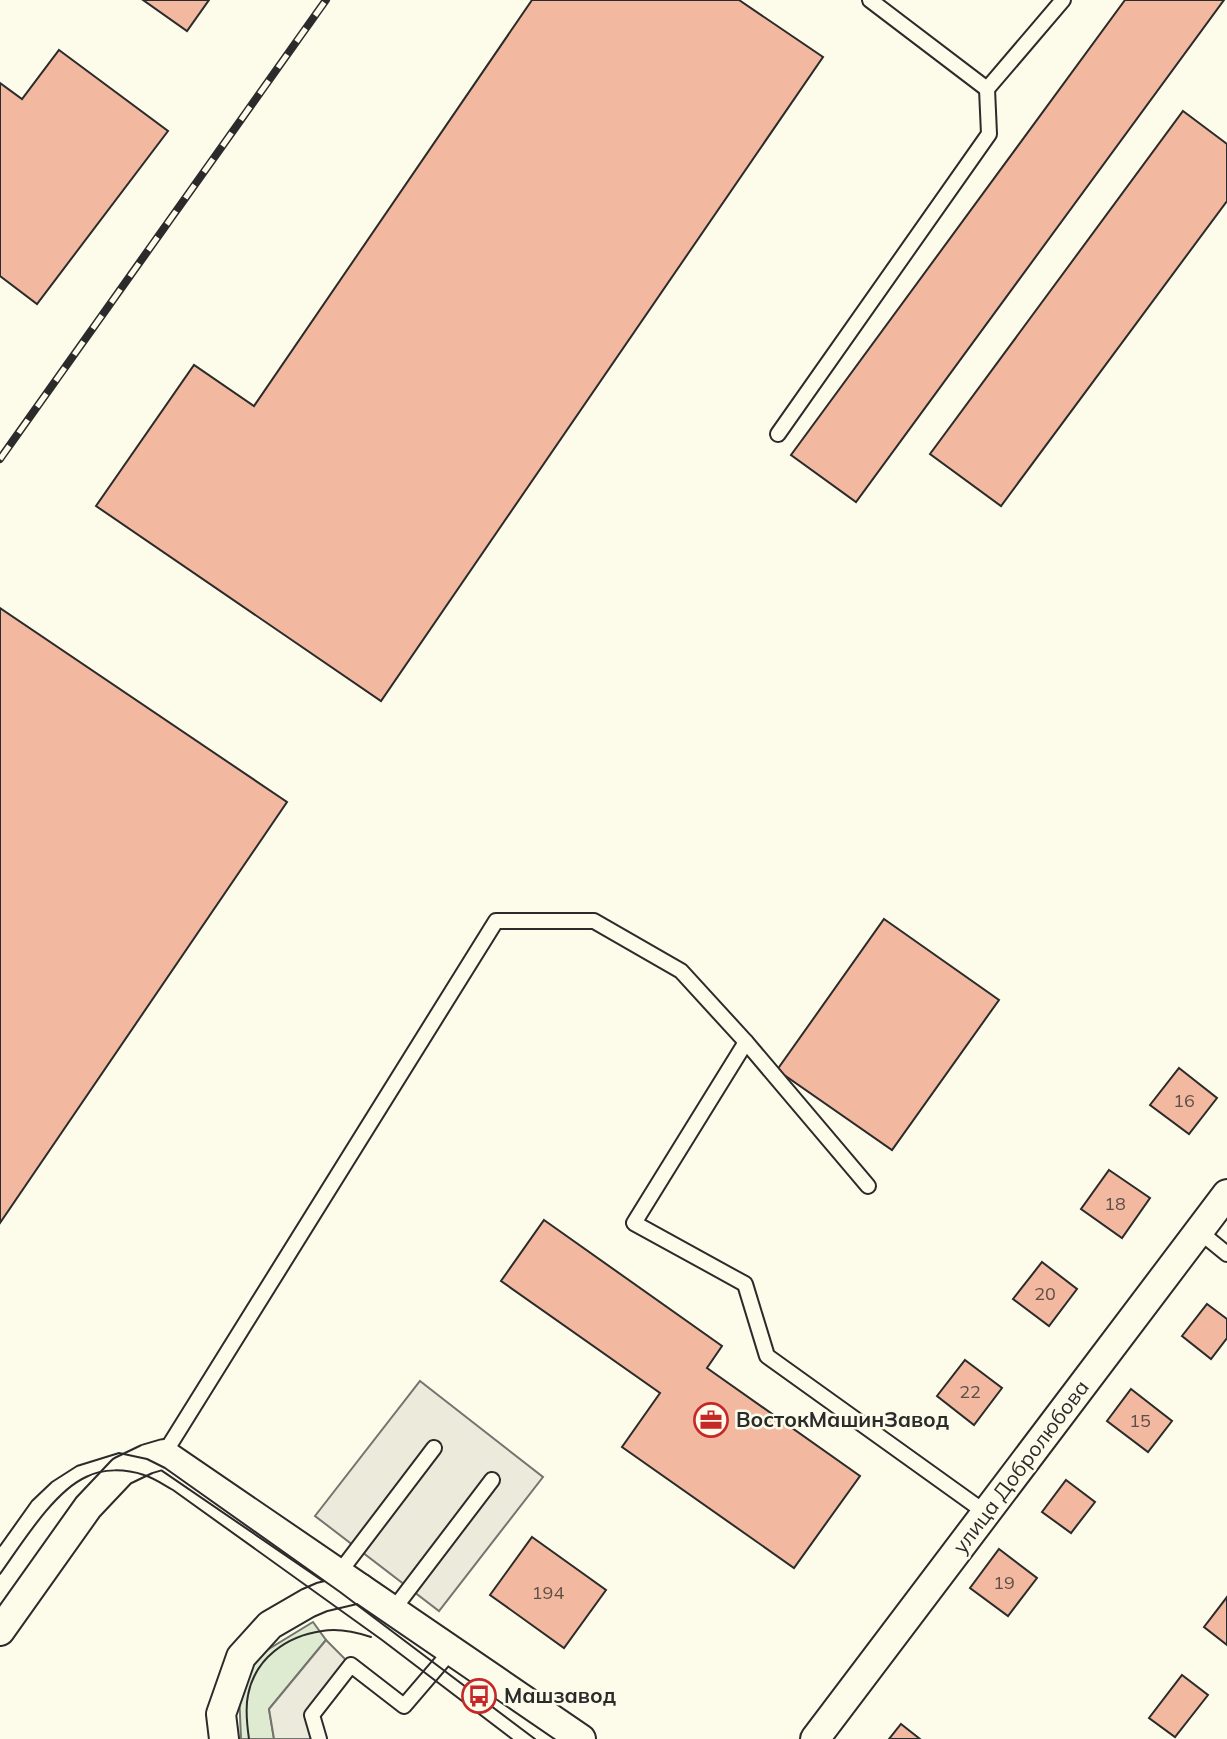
<svg xmlns="http://www.w3.org/2000/svg" width="1227" height="1739" font-family="Mulish,sans-serif">
  <rect width="100%" height="100%" fill="#fdfbea"/>
  <polygon fill="#deebd1" stroke="#74746e" stroke-width="2" points="313,1622 326,1640 269,1709 274,1739 241,1739 239,1692 259,1655"/>
  <g fill="#eceadb" stroke="#74746e" stroke-width="2">
    <polygon points="420,1381 543,1477 439,1611 315,1516"/>
    <polygon points="326,1640 351,1665 312,1715 319,1739 274,1739 269,1709"/>
  </g>
  <g fill="#f2b8a0" stroke="#2b2b2b" stroke-width="2">
    <polygon points="143,0 209,0 187,31"/>
    <polygon points="532,0 739,0 823,57 381,701 96,506 194,365 254,406"/>
    <polygon points="1125,0 1224,0 856,502 791,455"/>
    <polygon points="59,50 168,131 37,304 0,276 0,83 22,99"/>
    <polygon points="1183,111 1227,144 1227,201 1001,506 930,454"/>
    <polygon points="0,608 287,802 0,1223"/>
    <polygon points="884,919 999,1000 892,1150 777,1070"/>
    <polygon points="1179,1068 1217,1098 1189,1134 1150,1105"/>
    <polygon points="1109,1170 1150,1198 1122,1238 1081,1209"/>
    <polygon points="544,1220 722,1346 707,1368 860,1476 794,1568 622,1447 660,1393 501,1281"/>
    <polygon points="1042,1262 1077,1289 1049,1326 1013,1299"/>
    <polygon points="1207,1304 1227,1319 1227,1338 1211,1359 1182,1336"/>
    <polygon points="965,1360 1002,1388 974,1425 937,1396"/>
    <polygon points="1131,1389 1172,1421 1148,1452 1107,1421"/>
    <polygon points="1066,1480 1095,1502 1071,1533 1042,1512"/>
    <polygon points="532,1537 606,1590 564,1648 490,1595"/>
    <polygon points="999,1549 1037,1578 1008,1616 970,1588"/>
    <polygon points="1227,1597 1227,1645 1204,1627"/>
    <polygon points="1182,1675 1208,1695 1175,1737 1149,1718"/>
    <polygon points="901,1724 920,1739 889,1739"/>
  </g>
  <g fill="none" stroke-linecap="round" stroke-linejoin="round">
    <g stroke="#2b2b2b" stroke-width="18">
      <g id="service">
        <polyline points="870,0 987,89 1063,0"/>
        <polyline points="778,434 989,134 987,89"/>
        <polyline points="868,1186 746,1042 634,1223 745,1284 767,1356 986,1513"/>
        <polyline points="1200,1232 1227,1254"/>
        <polyline points="164,1454 496,921 594,921 681,971 746,1042"/>
        <polyline points="339,1573 434,1448"/>
        <polyline points="393,1610 492,1480"/>
        <polyline points="319,1739 312,1715 351,1665 404,1706 452,1650"/>
      </g>
    </g>
    <g stroke="#2b2b2b" stroke-width="32">
      <g id="minor">
        <polyline points="0,1631 88,1507 122,1471 147,1459 164,1454 360,1588"/>
        <polyline points="224,1739 221,1714 241,1657 270,1625 308,1603 322,1597 360,1588 581,1739"/>
        <polyline points="815,1739 1227,1194"/>
      </g>
    </g>
    <use href="#service" stroke="#fdfbea" stroke-width="14"/>
    <use href="#minor" stroke="#fdfbea" stroke-width="28"/>
    <g stroke="#2b2b2b" stroke-width="2">
      <polyline points="0,1546 32,1501 52,1482 77,1466 119,1453 147,1459 165,1468 340,1592 535,1739"/>
      <path d="M0,1574c21,-29 53,-82 86,-97 17,-9 40,-8 58,-2 10,3 20,10 29,15l209,150 130,99"/>
      <path d="M249,1739c-2,-14 -4,-30 -1,-44 7,-37 39,-59 74,-64 16,-3 34,1 49,6"/>
    </g>
    <g stroke="#2b2b2b" stroke-width="8">
      <polyline id="rail" points="0,459 326,0"/>
    </g>
    <use href="#rail" stroke="#fdfbea" stroke-width="5" stroke-dasharray="16" stroke-linecap="butt"/>
  </g>
  <defs>
    <g id="office-ring" transform="scale(1.75)"><circle r="9.5" fill="#fdfbea" stroke="#c62828" stroke-width="1.5"/><path d="M-6-3h4V-5.5h4V-3h4V5H-6ZM-1-4.5V-3h2v-1.5ZM-6 0V1H6V0Z" fill="#c62828"/></g>
    <g id="bus-ring" transform="scale(1.75)"><circle r="9.5" fill="#fdfbea" stroke="#c62828" stroke-width="1.5"/><path d="M-5-6H5V4H4V6H2V4H-2V6H-4V4H-5ZM-3.5-4V0h7V-4ZM-3.5 1.2v1.5H-2V1.2ZM2 1.2v1.5H3.5V1.2Z" fill="#c62828"/></g>
  </defs>
  <g fill-rule="evenodd">
    <use href="#office-ring" x="711" y="1420"/>
    <use href="#bus-ring" x="479" y="1696"/>
  </g>
  <g text-anchor="middle" stroke-width="5" stroke-linejoin="round" paint-order="stroke">
    <g font-size="18" fill="#5d4e48">
      <text x="1184" y="1107">16</text>
      <text x="1115" y="1210">18</text>
      <text x="1045" y="1300">20</text>
      <text x="970" y="1398">22</text>
      <text x="1140" y="1427">15</text>
      <text x="1004" y="1589">19</text>
      <text x="548" y="1599">194</text>
    </g>
    <g font-size="21" font-weight="bold" fill="#2b2b2b" stroke="#fdfbea" text-anchor="start">
      <text x="736" y="1427">ВостокМашинЗавод</text>
      <text x="504" y="1703">Машзавод</text>
    </g>
    <g font-size="21" fill="#2b2b2b" stroke="#fdfbea">
      <text transform="translate(1021 1467) rotate(-53)" y="7">улица Добролюбова</text>
    </g>
  </g>
</svg>
